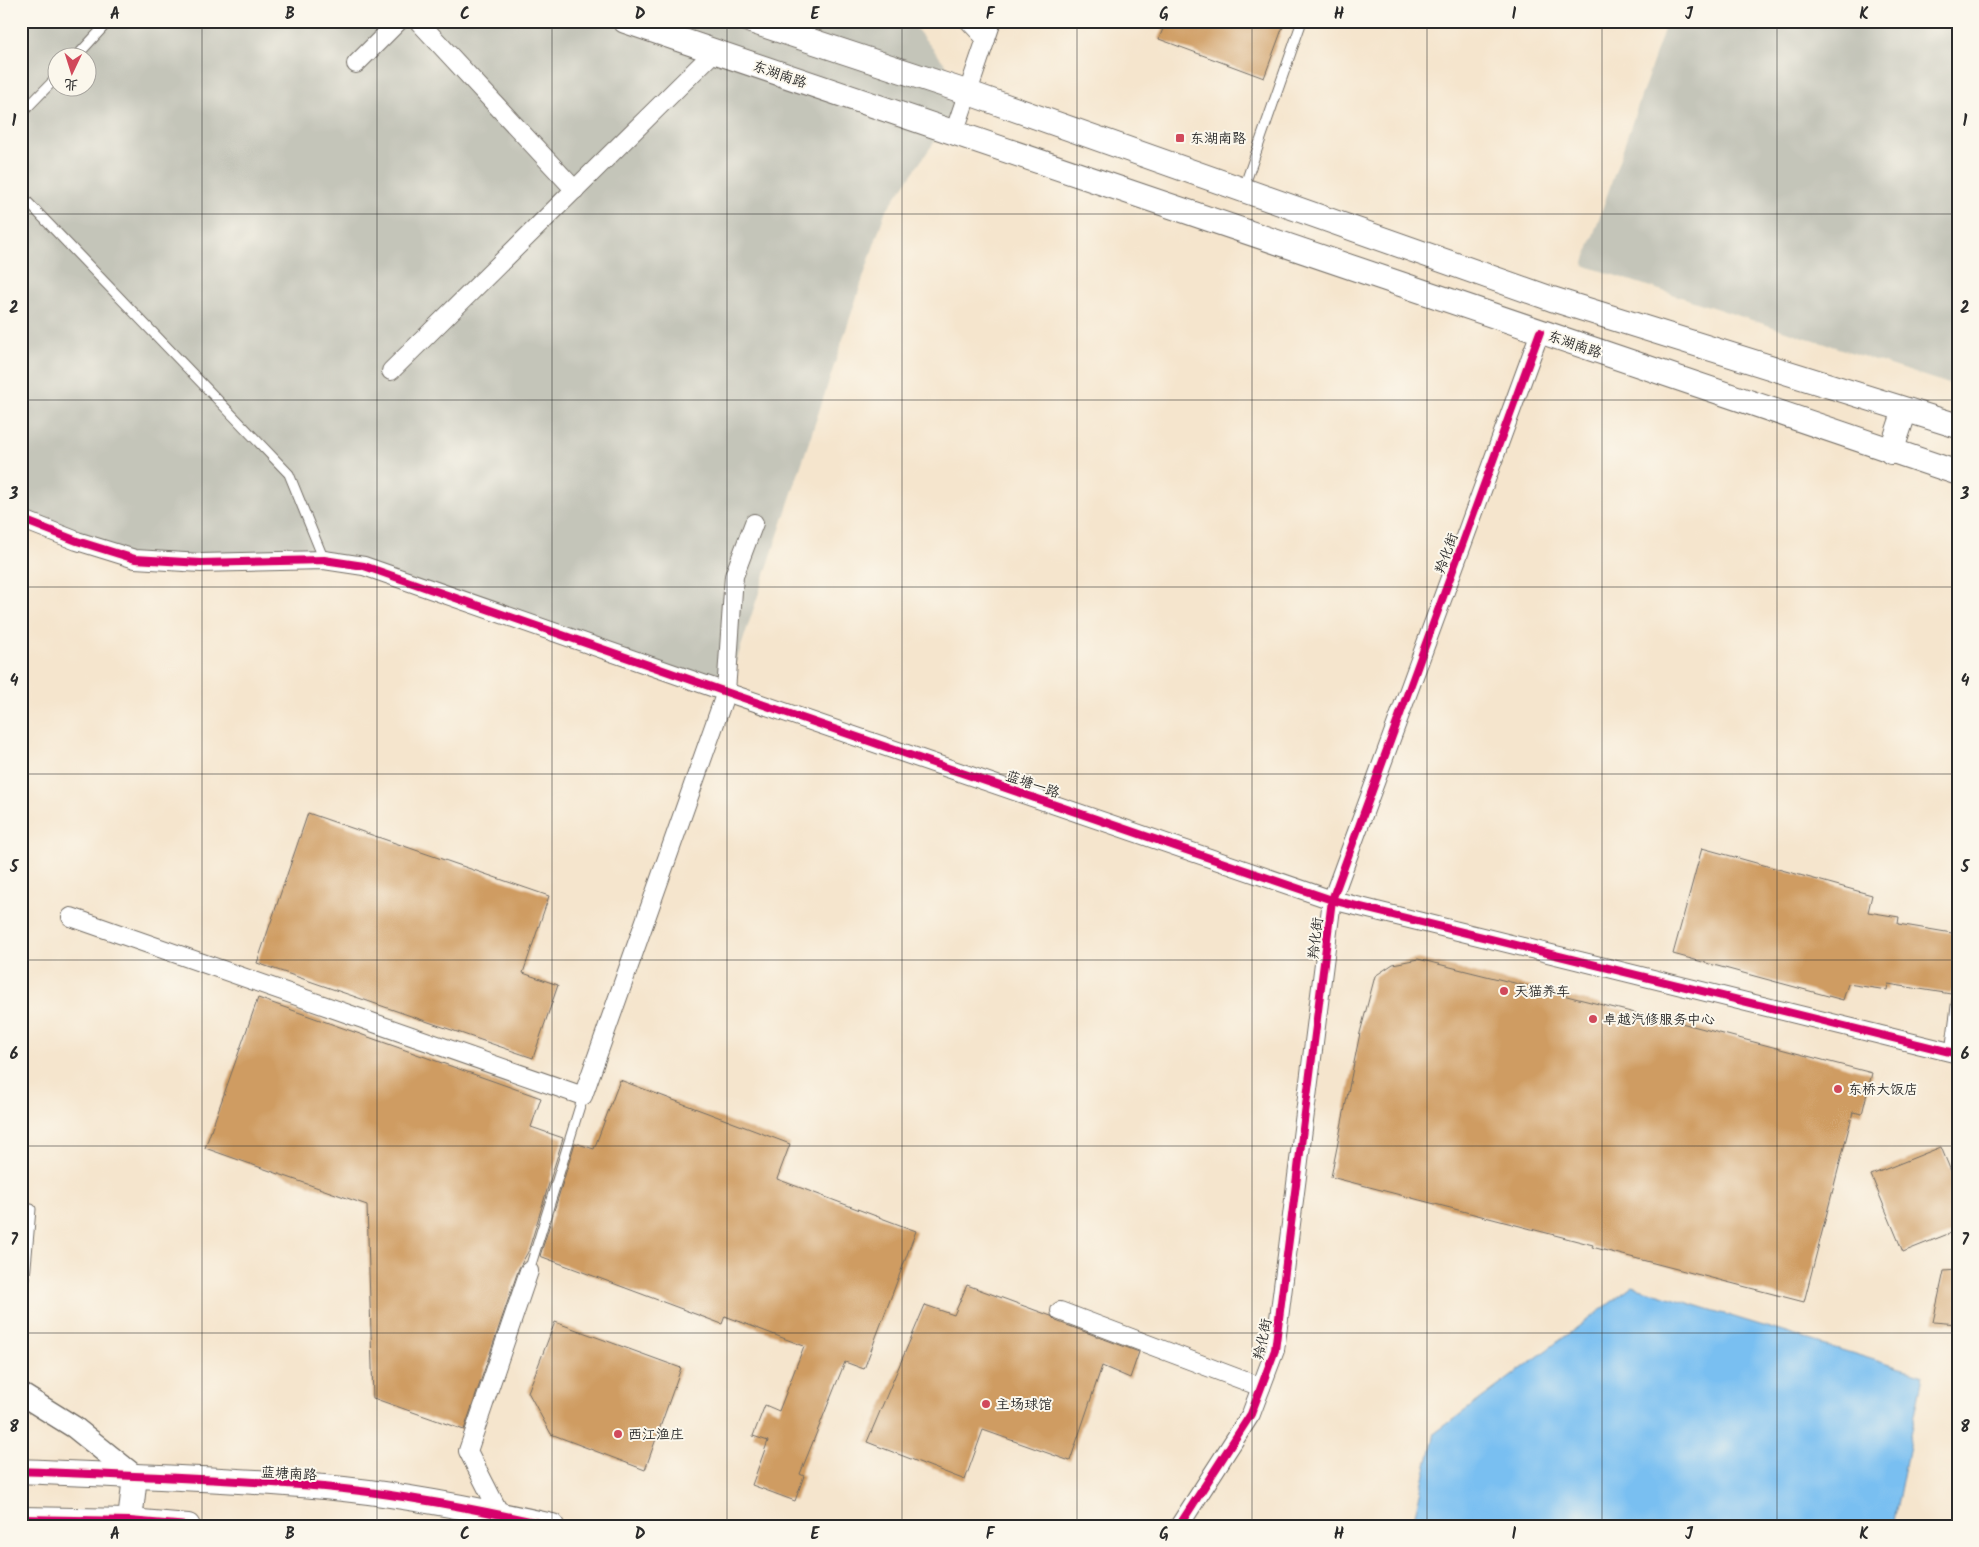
<svg xmlns="http://www.w3.org/2000/svg" width="1979" height="1547" font-family="Kalam,'LXGW WenKai TC',sans-serif">
  <rect width="100%" height="100%" fill="#fbf7ec"/>
  <filter id="ink" filterUnits="userSpaceOnUse"><feTurbulence type="fractalNoise" baseFrequency=".02" numOctaves="2"/><feDisplacementMap in="SourceGraphic" scale="10" xChannelSelector="R" yChannelSelector="G"/><feConvolveMatrix kernelMatrix="1 2 1 2 8 2 1 2 1" color-interpolation-filters="sRGB"/></filter>
  <filter id="wash" filterUnits="userSpaceOnUse"><feTurbulence type="fractalNoise" baseFrequency=".0096" numOctaves="4" result="noise"/><feDisplacementMap in="SourceGraphic" scale="20" xChannelSelector="R" yChannelSelector="G"/><feGaussianBlur stdDeviation="1.12" result="paint"/><feColorMatrix in="noise" values="0 0 0 0 0 0 0 0 0 0 0 0 0 0 0 0 0 1.4 0 .05"/><feComposite in="paint" operator="in"/></filter>
  <g filter="url(#wash)">
    <rect width="100%" height="100%" fill="#f5e5cd"/>
    <g fill="#c4c5b9" fill-rule="evenodd">
      <path d="M21,21h889l59,72 -84,119 -159,480 -362,-126 -229,-7 -114,-40zM58,58h30v30h-30z"/>
      <polygon points="1667,21 1958,21 1958,387 1583,265"/>
    </g>
    <polygon fill="#79bff1" stroke="#52758e" points="1633,1286 1923,1375 1893,1526 1412,1526 1435,1433"/>
    <g id="blocks">
      <g fill="#cf9c62">
        <polygon points="1166,21 1285,21 1264,78 1159,39"/>
        <polygon points="308,813 549,896 523,973 558,985 533,1058 257,963"/>
        <polygon points="1702,848 1872,895 1868,912 1899,917 1898,924 1958,934 1958,985 1953,988 1951,994 1888,984 1887,990 1848,984 1843,1000 1673,954"/>
        <polygon points="1418,959 1647,1016 1647,1014 1872,1073 1862,1114 1853,1112 1804,1302 1592,1247 1593,1245 1331,1177 1360,1033 1375,976 1393,964"/>
        <polygon points="258,998 541,1098 531,1127 563,1138 528,1252 519,1268 464,1430 373,1398 367,1205 205,1148"/>
        <polygon points="620,1080 790,1144 777,1179 916,1231 864,1369 845,1362 800,1474 804,1476 795,1501 752,1485 768,1441 753,1436 765,1405 779,1411 804,1346 725,1316 722,1324 540,1256 575,1143 594,1149"/>
        <polygon points="1941,1147 1958,1188 1958,1230 1903,1252 1871,1175"/>
        <polygon points="1958,1270 1958,1324 1933,1322 1944,1271"/>
        <polygon points="967,1285 1051,1316 1056,1321 1139,1352 1130,1378 1102,1366 1070,1461 983,1430 965,1480 867,1442 925,1305 954,1315"/>
        <polygon points="555,1322 681,1368 645,1470 551,1434 528,1392"/>
      </g>
    </g>
  </g>
  <g filter="url(#ink)">
    <use href="#blocks" fill-opacity="0" stroke="#726c64" stroke-width="1"/>
    <g fill="none" stroke-linecap="round" stroke-linejoin="round">
      <g stroke="#726c64" stroke-width="11">
        <g id="service">
          <polyline points="75,58 109,21"/>
          <polyline points="21,114 58,76"/>
          <polyline points="1243,190 1302,21"/>
          <polyline points="21,195 289,474 324,560"/>
          <polyline points="1950,1052 1958,991"/>
          <polyline points="529,1271 583,1096"/>
          <polyline points="21,1279 25,1278 31,1209"/>
        </g>
      </g>
      <g stroke="#726c64" stroke-width="20">
        <g id="minor">
          <polyline points="418,21 575,190"/>
          <polyline points="986,39 992,21"/>
          <polyline points="356,64 399,21"/>
          <polyline points="954,133 986,39 969,21"/>
          <polyline points="391,371 714,52"/>
          <polyline points="21,519 77,541 135,559 201,563 324,560 364,566 726,692 1332,900 1958,1054"/>
          <polyline points="71,917 583,1096 726,692 734,576 754,523"/>
          <polyline points="1060,1311 1261,1387"/>
          <polyline points="500,1514 468,1451 529,1271"/>
          <polyline points="1179,1526 1251,1414 1275,1350 1332,900 1540,332"/>
        </g>
      </g>
      <g stroke="#726c64" stroke-width="24">
        <polyline id="tertiary" points="21,1394 74,1427 135,1476"/>
      </g>
      <g stroke="#726c64" stroke-width="26">
        <g id="secondary">
          <polyline points="625,21 1958,473"/>
          <polyline points="751,21 969,93 1552,299 1958,426"/>
          <polyline points="1891,452 1905,410"/>
          <path d="M21,1471c101,5 203,7 303,16 77,7 153,22 228,39"/>
          <polyline points="21,1519 130,1521 188,1526"/>
          <polyline points="130,1521 135,1476"/>
        </g>
      </g>
      <use href="#service" stroke="#fff" stroke-width="9"/>
      <use href="#minor" stroke="#fff" stroke-width="18"/>
      <use href="#tertiary" stroke="#fff" stroke-width="21"/>
      <use href="#secondary" stroke="#fff" stroke-width="24"/>
      <g stroke="#fbf7ec" stroke-width="11">
        <g id="cycleway">
          <polyline points="21,519 77,541 135,559 201,563 324,560 364,566 726,692 1332,900 1958,1054"/>
          <path d="M21,1471c101,5 203,7 303,16 77,7 153,22 228,39"/>
          <polyline points="21,1519 130,1521 188,1526"/>
          <polyline points="1179,1526 1251,1414 1275,1350 1332,900 1540,332"/>
        </g>
      </g>
      <use href="#cycleway" stroke="#d6006c" stroke-width="8"/>
    </g>
  </g>
  <path fill="none" stroke="#2b2b2b" stroke-width="1" stroke-opacity="0.55" d="M202,21v1505M377,21v1505M552,21v1505M727,21v1505M902,21v1505M1077,21v1505M1252,21v1505M1427,21v1505M1602,21v1505M1777,21v1505M21,214h1937M21,400h1937M21,587h1937M21,774h1937M21,960h1937M21,1146h1937M21,1333h1937"/>
  <g fill="#d1495b" stroke="#fbf7ec" stroke-width="2">
    <rect x="1175" y="133" width="10" height="10" rx="2.5"/>
    <circle cx="1504" cy="991" r="5"/>
    <circle cx="1593" cy="1019" r="5"/>
    <circle cx="1838" cy="1089" r="5"/>
    <circle cx="986" cy="1404" r="5"/>
    <circle cx="618" cy="1434" r="5"/>
  </g>
  <g text-anchor="middle" stroke-width="4" stroke-linejoin="round" paint-order="stroke">
    <g font-size="14" fill="#2b2b2b" stroke="#fbf7ec">
      <text transform="translate(780 74) rotate(19)" y="5">东湖南路</text>
      <text transform="translate(1575 344) rotate(19)" y="5">东湖南路</text>
      <text transform="translate(1446 553) rotate(-70)" y="5">羚化街</text>
      <text transform="translate(1033 784) rotate(19)" y="5">蓝塘一路</text>
      <text transform="translate(1315 938) rotate(-83)" y="5">羚化街</text>
      <text transform="translate(1262 1339) rotate(-78)" y="5">羚化街</text>
      <text transform="translate(289 1473) rotate(3)" y="5">蓝塘南路</text>
    </g>
    <g font-size="14" fill="#2b2b2b" stroke="#fbf7ec" text-anchor="start">
      <text x="1190" y="143">东湖南路</text>
      <text x="1514" y="996">天猫养车</text>
      <text x="1603" y="1024">卓越汽修服务中心</text>
      <text x="1848" y="1094">东桥大饭店</text>
      <text x="996" y="1409">主场球馆</text>
      <text x="628" y="1439">西江渔庄</text>
    </g>
  </g>
  <rect width="1979" height="1547" fill="none" stroke="#fbf7ec" stroke-width="55"/>
  <g transform="translate(72 72) rotate(184)"><circle r="24" fill="#fbf7ec" stroke="#a8a59f"/>
  <path d="M0-4L9 19L0 12L-9 19Z" fill="#d1495b"/>
  <text y="-8" font-size="14" font-weight="bold" text-anchor="middle" fill="#2b2b2b">北</text>
  </g>
  <rect x="28" y="28" width="1924" height="1492" fill="none" stroke="#2b2b2b" stroke-width="2"/>
  <g font-size="16" text-anchor="middle" font-weight="bold" fill="#2b2b2b">
    <text x="115" y="19">A</text>
    <text x="290" y="19">B</text>
    <text x="465" y="19">C</text>
    <text x="640" y="19">D</text>
    <text x="815" y="19">E</text>
    <text x="990" y="19">F</text>
    <text x="1164" y="19">G</text>
    <text x="1339" y="19">H</text>
    <text x="1514" y="19">I</text>
    <text x="1689" y="19">J</text>
    <text x="1864" y="19">K</text>
    <text x="14" y="126">1</text>
    <text x="1965" y="126">1</text>
    <text x="14" y="313">2</text>
    <text x="1965" y="313">2</text>
    <text x="14" y="499">3</text>
    <text x="1965" y="499">3</text>
    <text x="14" y="686">4</text>
    <text x="1965" y="686">4</text>
    <text x="14" y="872">5</text>
    <text x="1965" y="872">5</text>
    <text x="14" y="1059">6</text>
    <text x="1965" y="1059">6</text>
    <text x="14" y="1245">7</text>
    <text x="1965" y="1245">7</text>
    <text x="14" y="1432">8</text>
    <text x="1965" y="1432">8</text>
    <text x="115" y="1539">A</text>
    <text x="290" y="1539">B</text>
    <text x="465" y="1539">C</text>
    <text x="640" y="1539">D</text>
    <text x="815" y="1539">E</text>
    <text x="990" y="1539">F</text>
    <text x="1164" y="1539">G</text>
    <text x="1339" y="1539">H</text>
    <text x="1514" y="1539">I</text>
    <text x="1689" y="1539">J</text>
    <text x="1864" y="1539">K</text>
  </g>
</svg>
